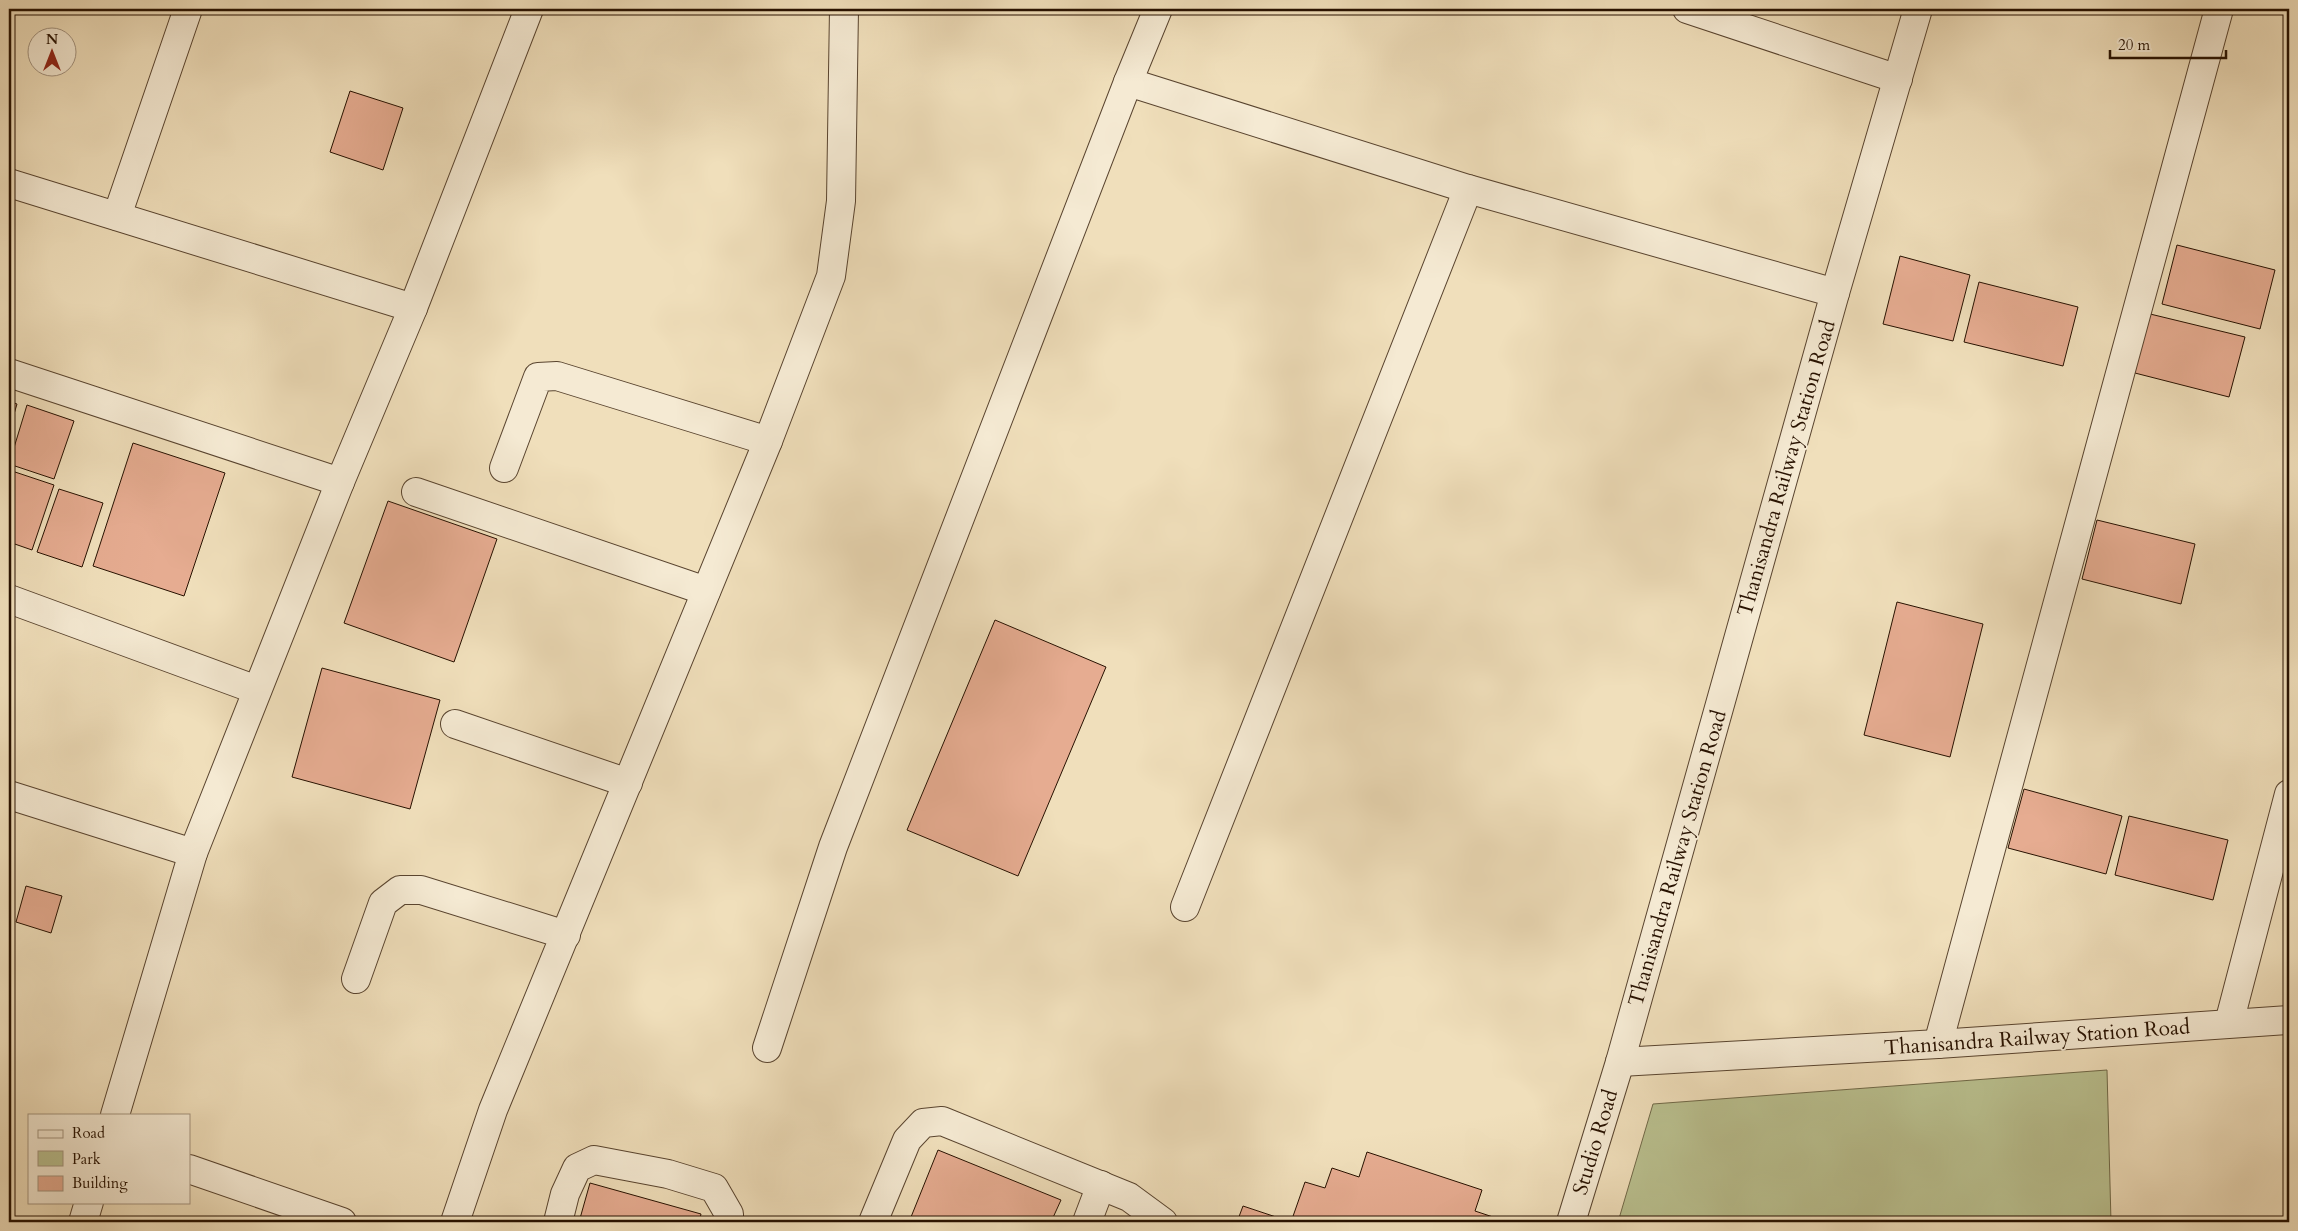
<svg xmlns="http://www.w3.org/2000/svg" width="2298" height="1231" font-family="Cardo,serif">
  <rect width="100%" height="100%" fill="#f0dfbb"/>
  <filter id="stains"><feTurbulence type="fractalNoise" baseFrequency=".004" numOctaves="4"/><feColorMatrix values="0 0 0 0 .2 0 0 0 0 .09 0 0 0 0 .02 0 0 0 .5 -.17"/></filter>
  <radialGradient id="worn" r=".72"><stop offset=".6" stop-color="#630" stop-opacity="0"/><stop offset="1" stop-color="#630" stop-opacity=".3"/></radialGradient>
  <polygon fill="#bac190" stroke="#706948" points="2107,1070 2111,1222 1618,1222 1653,1104"/>
  <g fill="#e6ac91" stroke="#271100">
    <polygon points="350,91 403,108 383,170 330,152"/>
    <polygon points="2177,245 2275,270 2260,329 2162,304"/>
    <polygon points="1900,256 1970,275 1953,341 1883,324"/>
    <polygon points="1979,282 2078,307 2063,366 1964,342"/>
    <polygon points="2146,313 2245,337 2229,397 2131,372"/>
    <polygon points="9,401 17,404 9,431"/>
    <polygon points="27,405 74,421 54,479 9,464"/>
    <polygon points="133,443 225,473 184,596 93,566"/>
    <polygon points="9,470 54,485 32,550 9,542"/>
    <polygon points="59,489 103,503 82,567 37,552"/>
    <polygon points="388,501 497,539 454,662 344,623"/>
    <polygon points="2097,520 2195,544 2181,604 2082,579"/>
    <polygon points="1897,602 1983,624 1950,757 1864,735"/>
    <polygon points="995,620 1106,667 1018,876 907,830"/>
    <polygon points="322,668 440,700 410,809 292,777"/>
    <polygon points="2024,789 2122,816 2106,874 2008,848"/>
    <polygon points="2129,816 2228,840 2213,900 2115,875"/>
    <polygon points="26,886 62,896 51,933 16,922"/>
    <polygon points="938,1150 1061,1200 1051,1222 909,1222"/>
    <polygon points="1367,1152 1482,1190 1475,1211 1508,1222 1291,1222 1305,1182 1325,1188 1332,1168 1359,1177"/>
    <polygon points="590,1183 701,1214 699,1222 579,1222"/>
    <polygon points="1243,1206 1291,1222 1237,1222"/>
  </g>
  <g fill="none" stroke-linecap="round" stroke-linejoin="round">
    <g stroke="#59442f" stroke-width="30">
      <g id="minor">
        <polyline points="1687,9 1898,79"/>
        <polyline points="1128,82 1468,189 1835,293"/>
        <polyline points="9,183 413,308"/>
        <polyline points="117,216 188,9"/>
        <polyline points="9,373 340,482"/>
        <polyline points="504,468 538,377 557,376 768,441"/>
        <polyline points="416,492 706,591"/>
        <polyline points="9,599 257,690"/>
        <polyline points="455,724 628,783"/>
        <polyline points="9,795 193,853"/>
        <polyline points="1185,907 1468,189"/>
        <polyline points="356,979 383,903 400,890 421,890 566,935"/>
        <polyline points="2229,1023 2289,794"/>
        <polyline points="1938,1044 2219,9"/>
        <polyline points="767,1048 833,847 1128,82 1158,9"/>
        <polyline points="1620,1062 1938,1044 2289,1020"/>
        <polyline points="115,1115 193,853 340,482 413,308 529,9"/>
        <polyline points="189,1169 342,1222"/>
        <polyline points="83,1222 89,1202"/>
        <polyline points="455,1222 493,1110 768,441 831,276 841,201 844,9"/>
        <polyline points="558,1222 565,1194 577,1168 594,1160 668,1174 714,1188 729,1214 729,1222"/>
        <polyline points="873,1222 907,1140 923,1123 942,1121 1129,1197 1163,1222"/>
        <polyline points="1087,1222 1101,1185"/>
        <polyline points="1571,1222 1620,1062 1835,293 1918,9"/>
      </g>
    </g>
    <use href="#minor" stroke="#f5ead3" stroke-width="28"/>
  </g>
  <g text-anchor="middle" stroke-width="4" stroke-linejoin="round" paint-order="stroke">
    <g font-size="21" fill="#271100" stroke="#f5ead3">
      <text transform="translate(1786 468) rotate(-74)" y="7">Thanisandra Railway Station Road</text>
      <text transform="translate(1677 858) rotate(-74)" y="7">Thanisandra Railway Station Road</text>
      <text transform="translate(2037 1037) rotate(-4)" y="7">Thanisandra Railway Station Road</text>
      <text transform="translate(1595 1142) rotate(-73)" y="7">Studio Road</text>
    </g>
  </g>
  <rect width="2298" height="1231" fill="none" stroke="#f0dfbb" stroke-width="30"/>
  <rect x="10" y="10" width="2278" height="1211" fill="none" stroke="#271100" stroke-width="2.5"/>
  <rect x="15" y="15" width="2268" height="1201" fill="none" stroke="#271100"/>
  <rect x="28" y="1114" width="162" height="90" fill="#f5ead3" stroke="#a3937f"/>
  <rect x="38" y="1130" width="25" height="8" fill="#f5ead3" stroke="#a3937f"/>
  <text x="72" y="1138" font-size="15" fill="#271100">Road</text>
  <rect x="38" y="1151" width="25" height="15" fill="#bac190" stroke="#a3937f"/>
  <text x="72" y="1164" font-size="15" fill="#271100">Park</text>
  <rect x="38" y="1176" width="25" height="15" fill="#e6ac91" stroke="#a3937f"/>
  <text x="72" y="1188" font-size="15" fill="#271100">Building</text>
  <g transform="translate(52 52)"><circle r="24" fill="#f5ead3" stroke="#a3937f"/>
  <path d="M0-4L9 19L0 12L-9 19Z" fill="#8f2418"/>
  <text y="-8" font-size="14" font-weight="bold" text-anchor="middle" fill="#271100">N</text>
  </g>
  <path d="M2110 50v8h116v-8" fill="none" stroke="#271100" stroke-width="2.5"/>
  <text x="2118" y="50" font-size="15" fill="#271100" stroke="#f5ead3" stroke-width="4" paint-order="stroke">20 m</text>
  <rect width="100%" height="100%" filter="url(#stains)"/>
  <rect width="100%" height="100%" fill="url(#worn)"/>
</svg>
